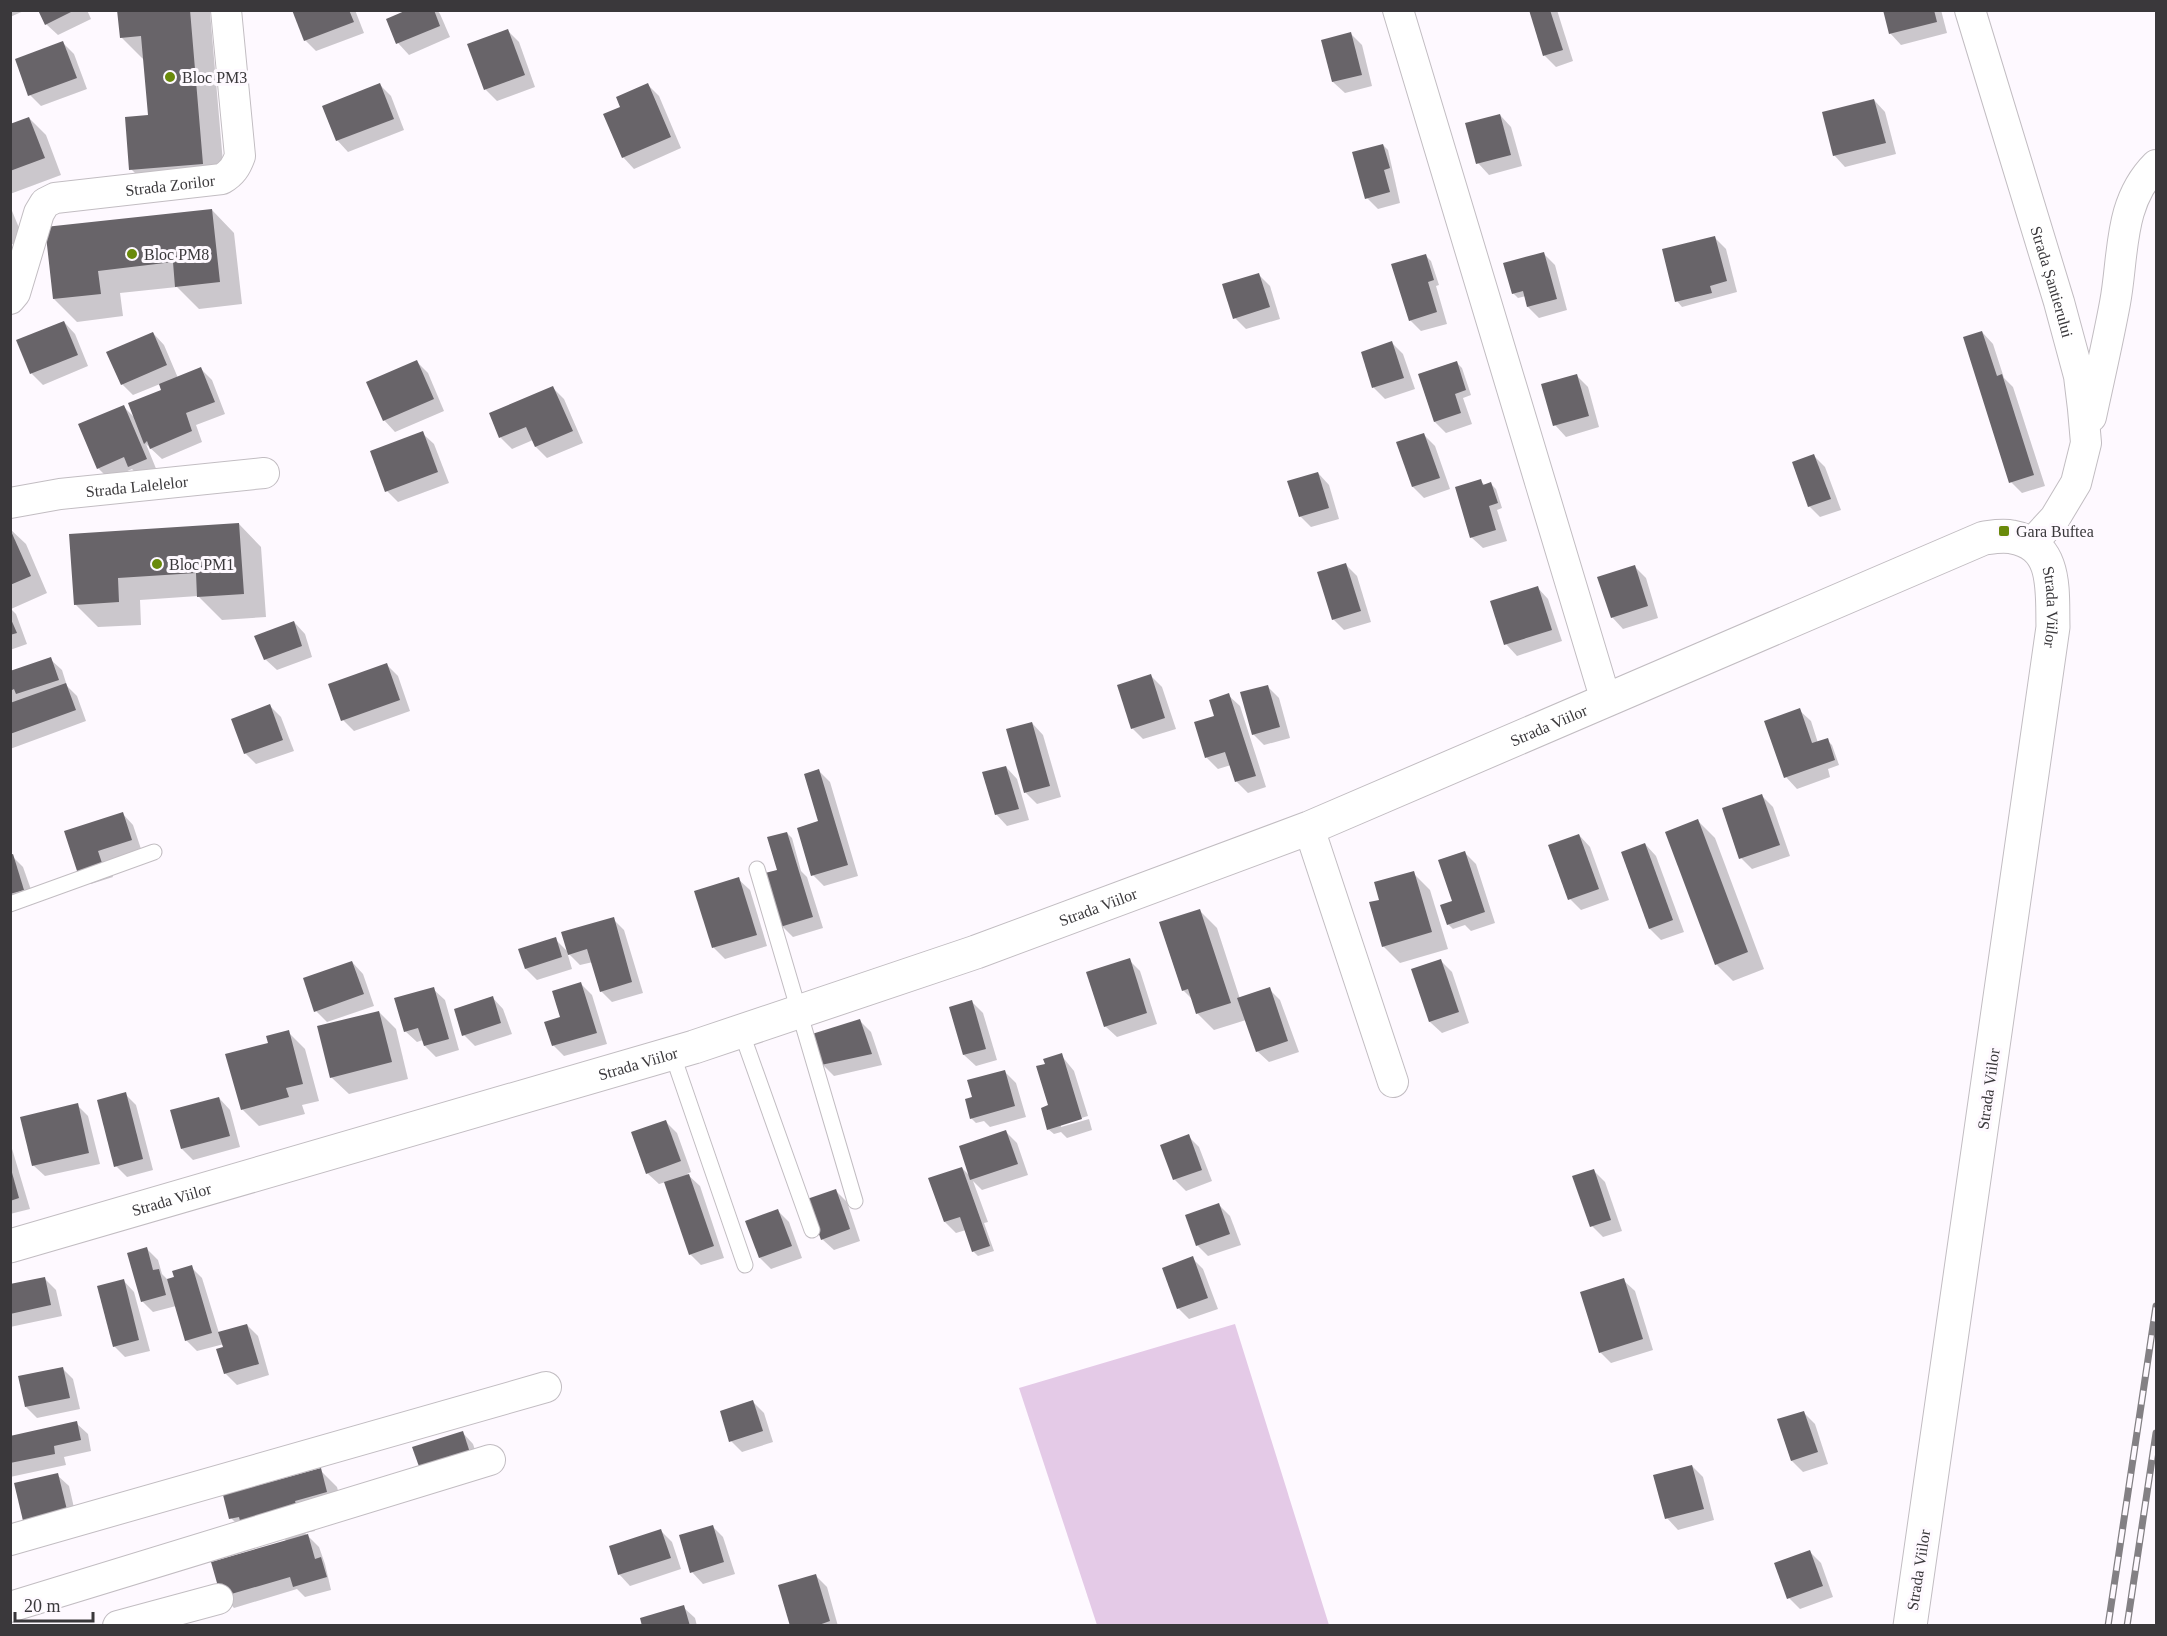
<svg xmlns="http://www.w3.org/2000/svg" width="2167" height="1636" font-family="Georgia,serif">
  <rect width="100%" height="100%" fill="#fef9ff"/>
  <polygon fill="#e4cae7" points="1235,1324 1329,1625 1097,1625 1019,1388"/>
  <g fill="#0003">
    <polygon points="10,10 26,10 10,17"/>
    <polygon points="40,10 87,10 91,19 58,35 46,24"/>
    <polygon points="119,10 208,10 210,12 225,186 154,192 131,169 149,116 145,61 121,37"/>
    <polygon points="293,10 355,10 364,33 316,51 305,40"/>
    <polygon points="411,10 437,10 440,14 450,37 409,55 398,43 388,20"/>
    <polygon points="1530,10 1557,10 1573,61 1556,67 1545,56"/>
    <polygon points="1884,10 1941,10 1947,33 1901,45 1890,33"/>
    <polygon points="507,30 519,42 535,87 497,101 486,90 469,45"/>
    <polygon points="1351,34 1362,45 1372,86 1345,93 1333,82 1323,41"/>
    <polygon points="63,43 74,54 87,89 41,106 30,95"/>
    <polygon points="380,85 391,96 404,130 348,152 337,140"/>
    <polygon points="648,85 659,96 681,148 634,169 623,157 622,107"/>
    <polygon points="1874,100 1885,112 1896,154 1845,167 1834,155"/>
    <polygon points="1500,115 1511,127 1522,166 1489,175 1478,163"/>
    <polygon points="29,118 46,135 61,175 10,194 10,125"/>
    <polygon points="1383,145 1388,150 1400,203 1378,209 1367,198"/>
    <polygon points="10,206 24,240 10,245"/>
    <polygon points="212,210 234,233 242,304 199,309 177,287 120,293 123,316 77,322 54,299 46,228"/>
    <polygon points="1714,237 1726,249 1737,292 1682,307 1677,301"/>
    <polygon points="1544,254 1555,265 1567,310 1539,318 1528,307 1526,296 1518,298 1513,293"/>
    <polygon points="1426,256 1431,261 1439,285 1436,286 1447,324 1421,331 1410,320"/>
    <polygon points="1259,275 1270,286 1280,319 1246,329 1235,318"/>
    <polygon points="64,322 75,334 88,366 43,385 32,374 18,341"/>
    <polygon points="1982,332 1993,344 2004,378 2013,387 2045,486 2022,493 2011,482"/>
    <polygon points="153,333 164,345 178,378 201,369 212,380 225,414 196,425 202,442 162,459 146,444 157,471 141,478 132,469 109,479 98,468 124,407 135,418 163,390 160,384 133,395 122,384"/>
    <polygon points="1392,343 1403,354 1415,389 1385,399 1374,388 1362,353"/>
    <polygon points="417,362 428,373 444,411 395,432 384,420"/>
    <polygon points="1457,363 1462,368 1471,395 1463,398 1472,424 1446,433 1435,422 1420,375"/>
    <polygon points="1577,376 1588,387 1599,427 1566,437 1555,425"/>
    <polygon points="553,388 564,399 583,443 547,458 536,447 533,440 512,449 501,438 491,414"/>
    <polygon points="422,433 434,444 449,483 398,502 387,491"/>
    <polygon points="1424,435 1435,446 1450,489 1424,498 1413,487"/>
    <polygon points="1814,456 1825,467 1841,510 1820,517 1809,506"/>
    <polygon points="1318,473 1329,485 1339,519 1311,527 1300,516"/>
    <polygon points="1480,481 1485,485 1491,484 1496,489 1502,508 1497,510 1507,541 1483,548 1471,537"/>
    <polygon points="239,524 261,547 266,617 222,620 198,596 140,600 141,625 98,627 76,605 71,535"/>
    <polygon points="10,529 26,544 47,593 11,609 16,614 27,644 10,650"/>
    <polygon points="1346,565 1357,576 1371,622 1344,630 1333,619"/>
    <polygon points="1635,567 1646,578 1658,618 1623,629 1612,617"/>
    <polygon points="1537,587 1548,599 1562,641 1517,656 1506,644"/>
    <polygon points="294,622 305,634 312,657 277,670 265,659"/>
    <polygon points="50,659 62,670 67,686 77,696 86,721 10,749 10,673"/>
    <polygon points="387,665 398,676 410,711 354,731 343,720"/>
    <polygon points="1151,676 1162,687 1176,729 1143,739 1132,728"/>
    <polygon points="1268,687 1279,698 1290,738 1264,745 1253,734"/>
    <polygon points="1228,695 1240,706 1266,787 1248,793 1237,782 1231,765 1218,769 1207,758 1196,723 1215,717"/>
    <polygon points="270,706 281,717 294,751 256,764 245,753"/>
    <polygon points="1799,710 1811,721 1818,743 1827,740 1832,745 1839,765 1828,769 1830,777 1797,789 1786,777"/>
    <polygon points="1032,723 1043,735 1061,797 1037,804 1026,793 1008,730"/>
    <polygon points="1006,767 1017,779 1029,820 1007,826 996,814"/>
    <polygon points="819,771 830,782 858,876 824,886 813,875 820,822"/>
    <polygon points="1762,796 1773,807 1790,856 1752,869 1741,858"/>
    <polygon points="122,813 133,825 142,852 108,862 113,877 91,884 80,873"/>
    <polygon points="1698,821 1715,838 1764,969 1733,981 1716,964"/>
    <polygon points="787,833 792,838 801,871 807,877 823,928 793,937 782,926 780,870"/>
    <polygon points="1579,835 1590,847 1609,900 1581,910 1570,899"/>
    <polygon points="1645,844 1656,856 1684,932 1661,940 1650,929"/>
    <polygon points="1465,853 1476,864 1495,923 1471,931 1465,925 1453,929 1448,924"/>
    <polygon points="10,856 12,856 23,867 35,901 10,909"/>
    <polygon points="1413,873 1430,890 1448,949 1400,963 1383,946 1381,901"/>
    <polygon points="738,879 750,890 767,946 725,959 714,948 696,892"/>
    <polygon points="1200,911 1217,928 1240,999 1269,989 1280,1000 1299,1052 1269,1062 1257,1051 1246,1020 1214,1030 1197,1013 1193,1000 1183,990"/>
    <polygon points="613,919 624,930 643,993 612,1002 601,991 593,962 580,965 567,952 572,969 537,980 526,969 520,950 555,939 569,953"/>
    <polygon points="1129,960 1140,971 1157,1024 1117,1037 1105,1026"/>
    <polygon points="1441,961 1452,972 1469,1023 1442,1033 1430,1022 1413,970"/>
    <polygon points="352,962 363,974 374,1006 327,1022 316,1011"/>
    <polygon points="581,984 592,995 607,1044 564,1056 553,1045 562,1018"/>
    <polygon points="433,989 445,1000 459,1050 436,1057 425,1046 423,1040 417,1042 405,1031"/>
    <polygon points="492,997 503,1009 512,1034 475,1046 464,1035"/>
    <polygon points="972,1002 983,1013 997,1060 976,1066 964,1055"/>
    <polygon points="379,1012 396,1029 408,1079 349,1094 331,1077"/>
    <polygon points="860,1021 871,1032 882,1065 834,1076 823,1065 814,1035"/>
    <polygon points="288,1032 305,1049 319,1101 302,1105 305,1114 259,1126 242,1109"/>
    <polygon points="1061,1055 1074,1071 1088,1116 1061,1124 1061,1127 1089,1119 1092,1130 1067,1138 1061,1132 1054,1134 1048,1129 1050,1106 1047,1065"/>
    <polygon points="1005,1072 1016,1083 1026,1117 990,1127 984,1121 976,1123 971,1118 971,1099"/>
    <polygon points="125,1094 136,1105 153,1170 127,1177 116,1166"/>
    <polygon points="219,1098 230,1110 240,1147 193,1160 182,1149"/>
    <polygon points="77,1105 88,1116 100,1164 45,1176 33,1165"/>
    <polygon points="666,1122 677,1133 691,1172 687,1174 700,1186 724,1258 701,1265 690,1254 666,1182 659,1184 647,1173"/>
    <polygon points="1006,1132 1017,1143 1028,1175 982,1190 973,1181 988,1222 984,1223 994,1251 978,1256 973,1251 966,1230 956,1233 945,1222 962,1168 971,1177"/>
    <polygon points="1188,1136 1199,1147 1212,1181 1186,1191 1174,1179"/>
    <polygon points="10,1142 30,1209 10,1214"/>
    <polygon points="1593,1170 1605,1182 1622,1231 1603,1237 1592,1226"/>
    <polygon points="836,1191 847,1202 860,1241 834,1250 822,1239"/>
    <polygon points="1219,1205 1230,1216 1241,1245 1208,1256 1197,1245"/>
    <polygon points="777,1210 789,1222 802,1258 771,1269 760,1258"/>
    <polygon points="147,1249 158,1260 162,1274 168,1280 191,1267 202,1278 219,1333 247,1325 258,1336 269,1375 237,1385 225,1373 224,1344 197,1351 186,1340 176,1306 153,1312 142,1301"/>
    <polygon points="1192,1258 1203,1269 1218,1309 1189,1319 1178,1308"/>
    <polygon points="45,1279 56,1290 62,1316 10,1327 10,1286"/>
    <polygon points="123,1280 134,1292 150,1351 125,1357 114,1346"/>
    <polygon points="1623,1280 1635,1291 1653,1350 1611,1363 1600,1352"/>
    <polygon points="62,1368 73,1379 80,1409 37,1418 26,1407"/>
    <polygon points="753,1402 764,1413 773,1442 742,1452 731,1441"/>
    <polygon points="1803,1412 1815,1424 1828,1464 1803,1472 1792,1461"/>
    <polygon points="76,1423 88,1434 91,1451 64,1457 66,1465 10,1477 10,1438"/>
    <polygon points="462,1432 473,1444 481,1468 414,1448"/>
    <polygon points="1692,1466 1703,1477 1714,1520 1678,1530 1667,1518"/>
    <polygon points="320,1470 337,1487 343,1509 311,1517 315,1531 305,1533 319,1547 325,1564 331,1590 305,1597 297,1589 234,1608 223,1596 286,1542 285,1539 275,1542 271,1538 248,1535 231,1518"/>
    <polygon points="57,1475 69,1486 78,1525 37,1535"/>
    <polygon points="712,1526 723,1537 735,1574 703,1584 692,1572"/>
    <polygon points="661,1531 672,1542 681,1569 630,1586 619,1574"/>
    <polygon points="1810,1552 1821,1563 1833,1597 1800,1609 1789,1598"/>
    <polygon points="816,1576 827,1587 838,1626 792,1626"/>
    <polygon points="683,1607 695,1618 697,1626 644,1626"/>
  </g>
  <g fill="#686469">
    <polygon points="38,10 75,10 45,25"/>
    <polygon points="117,10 190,10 203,164 129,170 125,117 148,115 141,36 120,38"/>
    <polygon points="292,10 349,10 354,22 304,41"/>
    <polygon points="407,10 434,10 440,26 396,44 386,19"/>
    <polygon points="1529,10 1550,10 1563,50 1543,56"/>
    <polygon points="1883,10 1934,10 1937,22 1889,34"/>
    <polygon points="508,29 525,75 484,90 467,44"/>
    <polygon points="1351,32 1362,75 1332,82 1321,40"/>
    <polygon points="63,41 77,78 28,96 15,59"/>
    <polygon points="380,83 394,119 336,141 322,106"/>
    <polygon points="648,83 671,137 622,158 603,114 620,107 616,97"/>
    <polygon points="1874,99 1886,143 1833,156 1822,112"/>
    <polygon points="1500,114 1511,155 1476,164 1465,123"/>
    <polygon points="29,117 45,158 10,171 10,124"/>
    <polygon points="1383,144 1390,168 1384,170 1390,192 1365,199 1352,152"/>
    <polygon points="212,209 220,282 175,287 173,262 98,271 101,294 53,299 45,227"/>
    <polygon points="1715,236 1727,281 1710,286 1712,293 1675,302 1662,249"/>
    <polygon points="1544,252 1557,299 1527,307 1523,291 1512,294 1503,263"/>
    <polygon points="1426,254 1434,280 1428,282 1437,312 1409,321 1391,264"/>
    <polygon points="1259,273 1270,307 1233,319 1222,284"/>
    <polygon points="64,321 78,355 30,374 16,340"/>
    <polygon points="1982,331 1997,376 2002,374 2034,475 2009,483 1963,337"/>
    <polygon points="153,332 167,365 121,385 106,352"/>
    <polygon points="1392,341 1404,378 1372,388 1361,352"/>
    <polygon points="417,360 434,399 383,421 366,382"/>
    <polygon points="1457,361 1466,390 1455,394 1461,413 1434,422 1418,374"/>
    <polygon points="201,367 215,402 186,413 192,431 150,449 147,441 144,444 128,403 161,390 159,384"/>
    <polygon points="1577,374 1589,416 1553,426 1541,384"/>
    <polygon points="553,386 573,431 535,447 526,427 499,438 489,413"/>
    <polygon points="124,405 147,459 128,467 124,457 97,469 78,424"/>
    <polygon points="423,431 438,472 385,492 370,451"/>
    <polygon points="1424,433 1440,478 1412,487 1396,442"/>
    <polygon points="1814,454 1831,499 1808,507 1792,462"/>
    <polygon points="1318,472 1329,508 1299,517 1287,481"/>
    <polygon points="1481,479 1483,485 1491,482 1498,503 1489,506 1496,530 1470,538 1455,487"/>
    <polygon points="239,523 244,594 197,597 196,573 118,578 119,602 74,605 69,534"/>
    <polygon points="10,529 31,576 10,585"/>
    <polygon points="1346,563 1361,611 1332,620 1317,572"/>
    <polygon points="1635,565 1648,606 1611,618 1597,577"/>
    <polygon points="1538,586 1552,630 1504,645 1490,601"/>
    <polygon points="10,617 17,633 10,635"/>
    <polygon points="294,621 302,646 264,660 254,636"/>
    <polygon points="51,657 59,680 16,694 14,689 10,691 10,671"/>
    <polygon points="387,663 400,700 341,721 328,684"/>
    <polygon points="1151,674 1165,718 1131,729 1117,685"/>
    <polygon points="66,683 76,710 10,734 10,703"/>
    <polygon points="1268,685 1280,727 1252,735 1240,692"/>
    <polygon points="1229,693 1256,776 1235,782 1225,752 1205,758 1194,722 1214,716 1209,700"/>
    <polygon points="270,704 283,740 244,754 231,719"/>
    <polygon points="1800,708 1812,743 1828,738 1835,760 1784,778 1764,721"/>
    <polygon points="1032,722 1050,786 1024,793 1006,729"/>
    <polygon points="1006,766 1019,809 995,815 982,772"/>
    <polygon points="819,769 848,865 811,876 797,828 818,821 804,774"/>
    <polygon points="1762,794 1780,845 1739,859 1722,808"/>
    <polygon points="123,812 132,840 98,851 103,866 78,874 64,831"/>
    <polygon points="1698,819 1748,952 1715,965 1665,832"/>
    <polygon points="787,832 813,917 780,927 765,873 777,870 767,837"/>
    <polygon points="1579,834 1599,889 1568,900 1548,845"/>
    <polygon points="1645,843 1673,920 1649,929 1621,852"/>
    <polygon points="1465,851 1485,912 1447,925 1440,905 1452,901 1438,860"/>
    <polygon points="13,854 24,890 10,894 10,855"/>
    <polygon points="1414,871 1432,932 1382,947 1369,902 1379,900 1374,882"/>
    <polygon points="739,877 757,935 712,948 694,891"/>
    <polygon points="1200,909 1231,1003 1196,1014 1188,989 1182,991 1159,922"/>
    <polygon points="614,917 632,982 600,992 587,949 568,955 561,932"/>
    <polygon points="556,937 562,957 525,969 518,949"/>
    <polygon points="1130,958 1147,1013 1104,1027 1086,972"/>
    <polygon points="1441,959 1459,1012 1429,1022 1411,969"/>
    <polygon points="352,961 364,994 314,1012 303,978"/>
    <polygon points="581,982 597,1033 552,1046 544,1022 560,1017 552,991"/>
    <polygon points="434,987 449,1039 424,1046 418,1028 404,1032 394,998"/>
    <polygon points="1270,987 1288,1041 1256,1052 1237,998"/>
    <polygon points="493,996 501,1023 462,1036 454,1009"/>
    <polygon points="972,1000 986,1049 963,1055 949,1007"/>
    <polygon points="379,1011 392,1062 330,1078 317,1026"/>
    <polygon points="860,1019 872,1054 821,1065 812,1034"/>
    <polygon points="289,1030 303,1084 286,1088 289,1097 241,1110 225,1054 268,1043 266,1036"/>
    <polygon points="1062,1053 1082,1119 1047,1130 1041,1108 1048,1105 1036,1066 1045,1064 1043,1059"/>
    <polygon points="1005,1070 1015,1106 970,1119 965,1099 972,1097 967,1080"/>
    <polygon points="126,1092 143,1159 114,1167 97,1100"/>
    <polygon points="219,1097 230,1136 181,1149 170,1110"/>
    <polygon points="78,1103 89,1153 32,1166 20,1117"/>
    <polygon points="666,1120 681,1161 646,1174 631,1132"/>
    <polygon points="1006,1130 1018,1164 970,1180 959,1146"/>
    <polygon points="1189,1134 1202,1170 1173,1180 1160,1145"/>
    <polygon points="962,1167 990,1246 972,1252 960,1217 944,1222 928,1178"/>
    <polygon points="11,1169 19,1198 10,1201 10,1170"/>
    <polygon points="1594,1169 1611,1220 1590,1227 1572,1176"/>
    <polygon points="689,1174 714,1246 689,1255 664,1182"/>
    <polygon points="836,1189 850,1229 821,1240 807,1199"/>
    <polygon points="1219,1203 1230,1234 1196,1246 1185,1215"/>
    <polygon points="778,1209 792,1246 759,1258 745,1221"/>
    <polygon points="147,1247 153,1270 159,1269 166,1295 141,1302 127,1253"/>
    <polygon points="1193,1256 1208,1298 1177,1309 1162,1268"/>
    <polygon points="192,1265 212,1333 185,1341 167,1279 174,1277 172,1271"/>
    <polygon points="45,1277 51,1305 10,1314 10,1284"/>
    <polygon points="1624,1278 1643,1339 1599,1353 1580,1292"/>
    <polygon points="124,1279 139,1340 113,1347 97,1286"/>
    <polygon points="247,1324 259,1364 224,1374 216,1349 223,1347 218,1332"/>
    <polygon points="63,1367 70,1398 25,1407 18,1376"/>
    <polygon points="753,1400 763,1431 729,1442 720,1411"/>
    <polygon points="1804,1411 1818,1452 1791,1461 1777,1419"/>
    <polygon points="77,1421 81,1440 54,1446 55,1454 10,1463 10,1436"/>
    <polygon points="463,1431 471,1456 421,1472 412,1447"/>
    <polygon points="1692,1465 1704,1509 1665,1519 1653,1475"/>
    <polygon points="321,1468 327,1492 295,1501 299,1514 241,1524 239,1517 229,1519 223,1495"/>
    <polygon points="58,1473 68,1514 24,1525 14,1483"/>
    <polygon points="713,1525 724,1562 690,1573 679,1535"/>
    <polygon points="661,1529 671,1558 618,1575 609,1546"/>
    <polygon points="308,1534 315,1559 321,1557 327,1577 293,1587 290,1577 221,1597 211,1562"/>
    <polygon points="1810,1550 1823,1586 1787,1599 1774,1563"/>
    <polygon points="816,1574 830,1621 816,1626 790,1626 778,1585"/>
    <polygon points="684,1605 690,1626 642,1626 640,1618"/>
  </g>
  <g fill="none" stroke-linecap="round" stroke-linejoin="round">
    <g stroke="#c2bdc2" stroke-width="17">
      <g id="lane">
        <polyline points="757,869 855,1201"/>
        <polyline points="10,904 154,852"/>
        <polyline points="741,1031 812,1230"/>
        <polyline points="672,1053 745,1265"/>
      </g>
    </g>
    <g stroke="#c2bdc2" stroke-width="32">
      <g id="street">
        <polyline points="1398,10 1606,701"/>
        <path id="s1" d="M1970,10l89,292 20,74 4,33 3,34 -10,40 -21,35 -24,26"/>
        <path id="s2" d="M10,299l5,-6 24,-80 6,-10 10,-5 167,-19c10,-6 14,-12 18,-23l-14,-146"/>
        <path d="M2091,417c8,-38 17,-76 24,-114 9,-48 3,-100 41,-138"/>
        <path id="s3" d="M10,503l50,-9 204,-21"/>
        <polyline points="1309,828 1393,1082"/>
        <polyline points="10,1540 546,1387"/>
        <polyline points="10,1607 490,1460"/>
        <polyline points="118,1626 218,1599"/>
      </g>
    </g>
    <g stroke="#c2bdc2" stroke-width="35">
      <g id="secondary">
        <path id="s4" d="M10,1246l684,-199 282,-95 333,-124 675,-290c8,-1 19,-3 28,-1 46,8 40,54 41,90l-143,999"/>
      </g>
    </g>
    <use href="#lane" stroke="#fff" stroke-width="15"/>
    <use href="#street" stroke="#fff" stroke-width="30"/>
    <use href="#secondary" stroke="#fff" stroke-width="33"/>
    <g stroke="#838084" stroke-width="7">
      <g id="rail">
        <polyline points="2108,1626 2156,1306"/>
        <polyline points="2127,1626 2156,1433"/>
      </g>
    </g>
    <use href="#rail" stroke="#fef9ff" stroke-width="4.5" stroke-dasharray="14" stroke-linecap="butt"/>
  </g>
  <g fill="#6a8a0b" stroke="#fef9ff" stroke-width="2">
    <circle cx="170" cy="77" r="6"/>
    <circle cx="132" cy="254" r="6"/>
    <rect x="1998" y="525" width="12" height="12" rx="3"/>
    <circle cx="157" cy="564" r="6"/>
  </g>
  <g text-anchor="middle" stroke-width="6" stroke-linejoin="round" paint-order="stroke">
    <g font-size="16" fill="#3a383b" stroke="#fef9ff" text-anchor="start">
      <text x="182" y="83">Bloc PM3</text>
      <text x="144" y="260">Bloc PM8</text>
      <text x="2016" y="537">Gara Buftea</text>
      <text x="169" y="570">Bloc PM1</text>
    </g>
    <g font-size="16" fill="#3a383b" stroke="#fef9ff">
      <text dy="6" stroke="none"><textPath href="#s2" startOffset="230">Strada Zorilor</textPath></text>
      <text dy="6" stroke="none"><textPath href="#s1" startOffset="284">Strada Șantierului</textPath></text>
      <text dy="6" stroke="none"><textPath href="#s3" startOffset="128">Strada Lalelelor</textPath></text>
      <text dy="6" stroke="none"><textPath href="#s4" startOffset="2218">Strada Viilor</textPath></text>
      <text dy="6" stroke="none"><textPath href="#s4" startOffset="1626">Strada Viilor</textPath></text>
      <text dy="6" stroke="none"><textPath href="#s4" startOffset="1140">Strada Viilor</textPath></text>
      <text dy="6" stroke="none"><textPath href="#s4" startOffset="654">Strada Viilor</textPath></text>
      <text transform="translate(1988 1089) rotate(-82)" y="6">Strada Viilor</text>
      <text dy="6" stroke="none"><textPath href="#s4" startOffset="168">Strada Viilor</textPath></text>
      <text transform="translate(1918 1570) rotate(-81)" y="6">Strada Viilor</text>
    </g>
  </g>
  <rect width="2167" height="1636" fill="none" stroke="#3a383b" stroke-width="24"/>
  <path d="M15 1612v9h78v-9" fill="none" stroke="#3a383b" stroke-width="3"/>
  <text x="24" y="1612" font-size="18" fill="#3a383b" stroke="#fef9ff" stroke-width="4.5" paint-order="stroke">20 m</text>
</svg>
